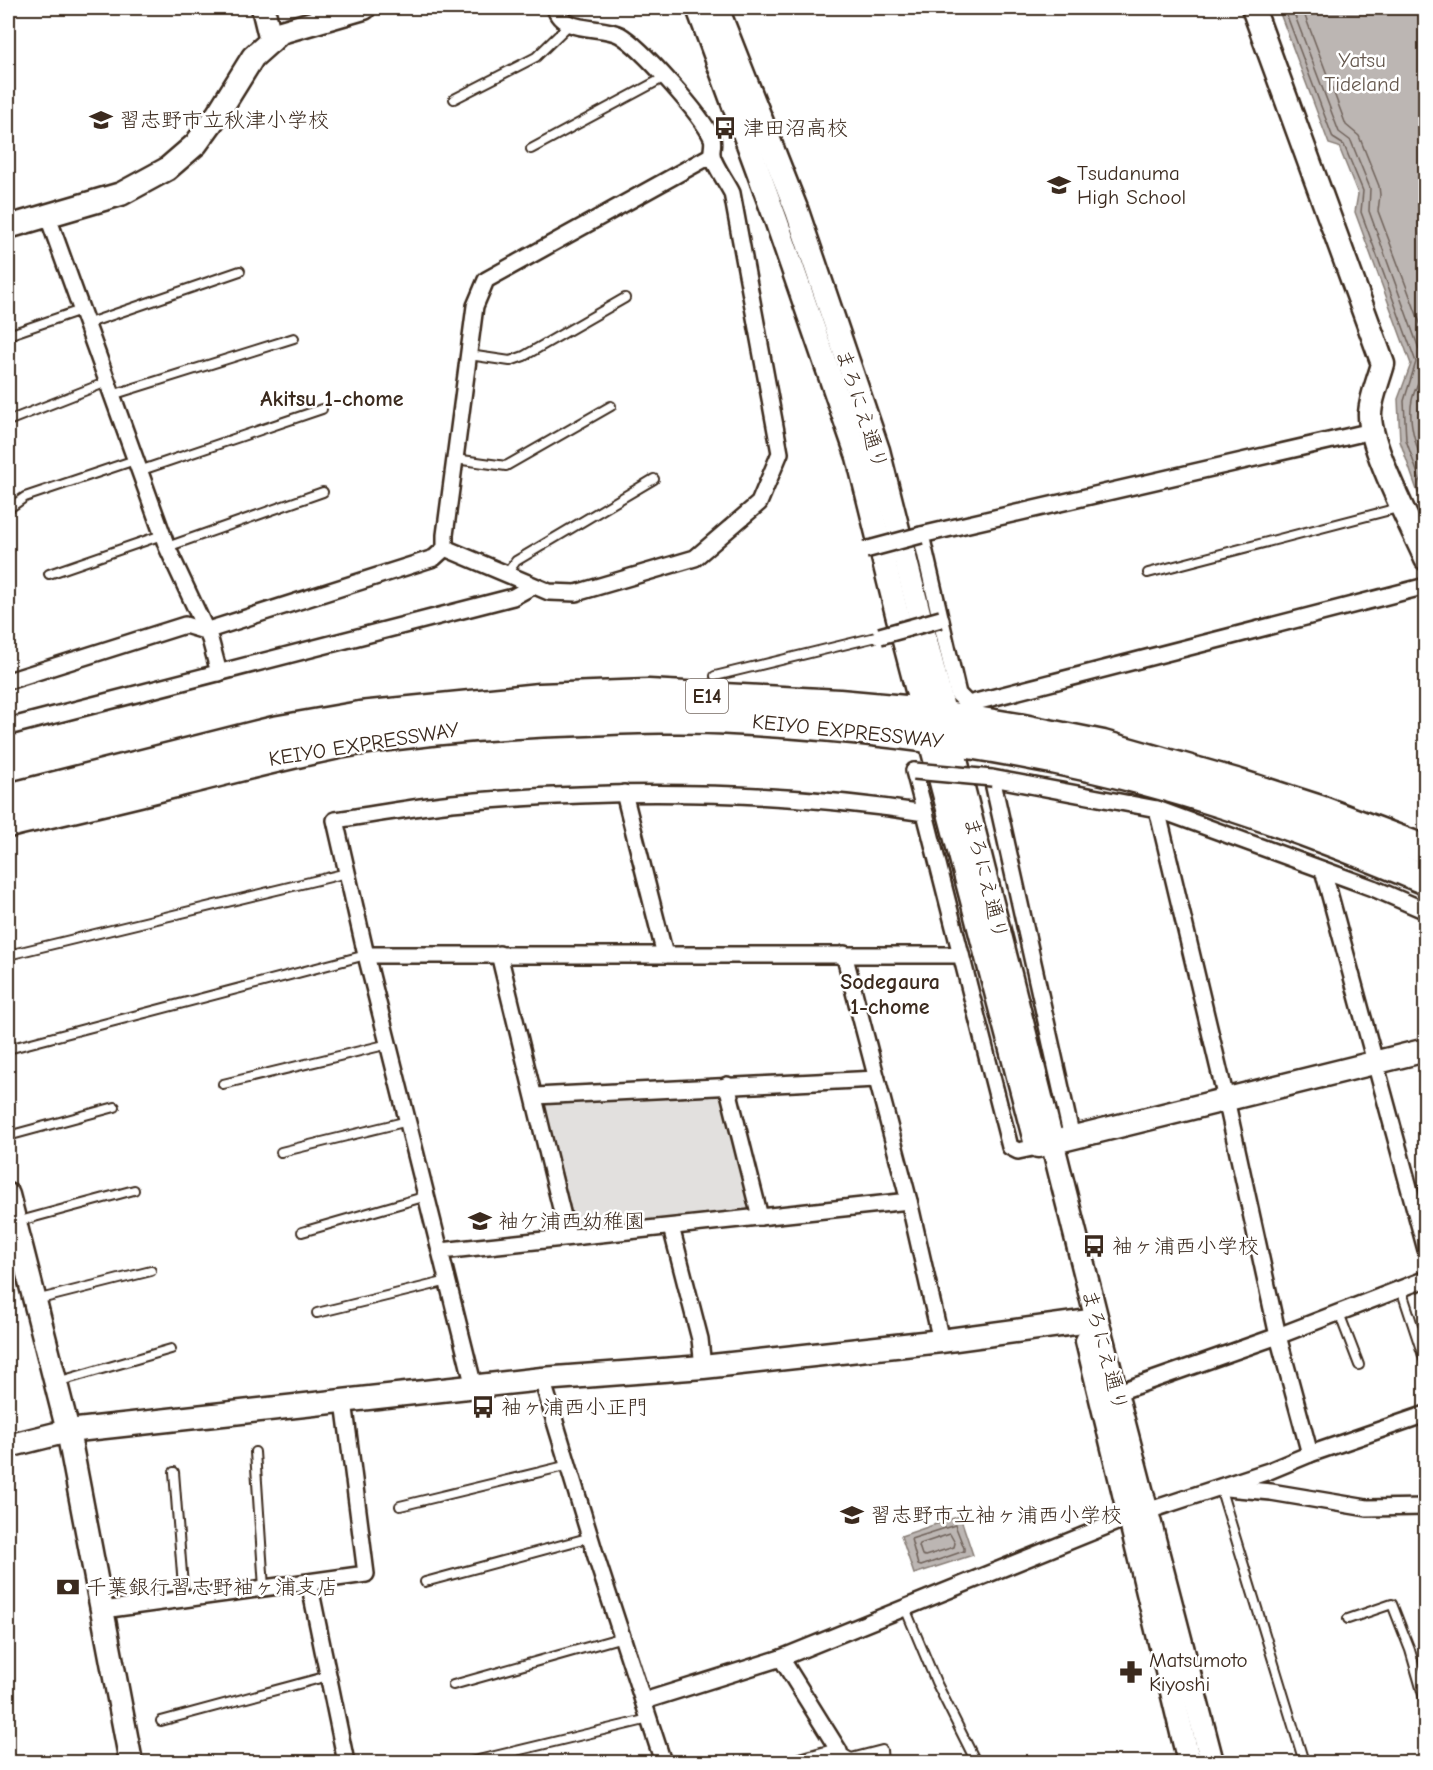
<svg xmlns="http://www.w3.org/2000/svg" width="1433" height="1770" font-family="'Comic Neue','Klee One',sans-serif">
  <rect width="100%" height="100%" fill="#fff"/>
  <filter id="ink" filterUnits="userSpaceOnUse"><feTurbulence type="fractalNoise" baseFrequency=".0167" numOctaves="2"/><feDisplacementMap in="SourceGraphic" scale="12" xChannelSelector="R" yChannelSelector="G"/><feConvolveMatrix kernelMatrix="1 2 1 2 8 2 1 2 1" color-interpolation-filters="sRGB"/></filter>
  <g filter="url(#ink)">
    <polygon fill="#e2e0de" stroke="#8e857e" stroke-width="1.5" points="723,1091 752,1211 576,1230 543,1100"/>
    <g fill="#bcb6b3" stroke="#887e77" stroke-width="1.5">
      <polygon points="1278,8 1425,8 1426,490 1418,493 1400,441 1398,399 1411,364 1355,212 1358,194 1339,147 1329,144"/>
      <polygon points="960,1516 973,1555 914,1574 901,1536"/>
    </g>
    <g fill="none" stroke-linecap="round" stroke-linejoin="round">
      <g stroke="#6f625a" stroke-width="1.5">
        <polyline points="1284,8 1333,138 1344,145 1363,191 1361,212 1416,362 1404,401 1406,440 1421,483 1426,485"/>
        <path d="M1292,8l47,124 12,9 19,47 -1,23 54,149c2,13 -8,26 -11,40 -5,23 6,51 14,73"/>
        <polyline points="1302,8 1346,125 1359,136 1379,186 1380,195 1378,211 1426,339"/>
        <polygon points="955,1525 964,1548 964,1551 921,1566 918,1565 911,1539"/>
        <polygon points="950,1534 955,1543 954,1547 925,1556 922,1555 919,1546 920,1544"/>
      </g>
      <g stroke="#3b2a1e" stroke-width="12">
        <g id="lane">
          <polyline points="454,99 536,57 570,24"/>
          <polyline points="531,149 665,77"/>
          <polyline points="86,324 240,271"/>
          <polyline points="8,335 81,310"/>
          <polyline points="469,355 510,361 524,356 625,298"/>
          <polyline points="112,395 294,338"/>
          <polyline points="8,421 107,382"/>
          <polyline points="455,459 506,466 611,406"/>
          <polyline points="139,471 322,409"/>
          <polyline points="8,509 25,497 135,460"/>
          <polyline points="167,547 323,492"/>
          <polyline points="507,573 516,561 654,479"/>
          <polyline points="1148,573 1398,508"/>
          <polyline points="49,574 162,535"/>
          <polyline points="715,676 880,636"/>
          <polyline points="8,955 347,873"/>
          <polyline points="8,1049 366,955"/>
          <polyline points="223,1084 389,1044"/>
          <polyline points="8,1136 115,1107"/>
          <polyline points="281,1152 408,1121"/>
          <polyline points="16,1222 134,1190"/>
          <polyline points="302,1232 427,1196"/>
          <polyline points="1401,1289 1426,1365"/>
          <polyline points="36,1300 151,1271"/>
          <polyline points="317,1313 448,1281"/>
          <polyline points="1339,1313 1359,1365"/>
          <polyline points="57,1382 171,1349"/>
          <polyline points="255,1452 264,1588"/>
          <polyline points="174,1472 184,1599"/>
          <polyline points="1220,1487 1304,1762"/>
          <polyline points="400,1506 569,1465"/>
          <polyline points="425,1582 591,1537"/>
          <polyline points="905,1608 936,1682 975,1760"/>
          <polyline points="1348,1619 1392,1604 1410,1650 1426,1705"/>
          <polyline points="453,1685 623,1637"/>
          <polyline points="161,1721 328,1676"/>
          <polyline points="839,1751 851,1758 882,1750 883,1762"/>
          <polyline points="470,1762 649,1719"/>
        </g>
      </g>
      <g stroke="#3b2a1e" stroke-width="20">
        <g id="street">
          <polyline points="48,217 167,547 210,639 219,673"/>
          <polyline points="1372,431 921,535 958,694 968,704 1426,586"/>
          <path d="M445,548l104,44 27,1 119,-35 64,-55 21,-50 -48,-260c-6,-12 -16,-25 -20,-37 -1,-6 2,-12 0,-18 -10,-23 -71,-91 -92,-103 -18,-10 -58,-1 -65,-27"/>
          <polyline points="8,681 185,625 205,631 434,558 445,548 445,535 475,306 486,280 712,155"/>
          <polyline points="8,727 513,597 533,586"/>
          <polyline points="914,771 925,813"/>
          <polyline points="624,793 665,955"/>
          <polyline points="1157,809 1226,1099 1278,1336 1310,1454"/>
          <polyline points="1323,870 1426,1250"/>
          <polyline points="499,954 568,1237"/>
          <polyline points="844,954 909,1201 941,1341"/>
          <polyline points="366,955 961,955"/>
          <polyline points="727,1085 760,1217"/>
          <polyline points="535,1096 877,1079"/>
          <polyline points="1072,1138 992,778 1157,809 1373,888 1426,911"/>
          <polyline points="671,1227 700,1339 703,1367"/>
          <polyline points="441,1251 909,1201"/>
          <polyline points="542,1379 597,1560 663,1762"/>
          <path d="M474,1387l-108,-432 -31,-135c39,-5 78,-13 117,-17 157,-14 317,-14 473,10l85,334 8,4 19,-4"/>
          <polyline points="1107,1396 1278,1336 1426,1279"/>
          <polyline points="1226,1488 1271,1492 1367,1508 1426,1507"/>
          <polyline points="309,1582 346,1762"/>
          <polyline points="103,1610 366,1574 344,1401"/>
          <polyline points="781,1658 839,1751 800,1762"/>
          <polyline points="644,1701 781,1658 1129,1517 1269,1471 1310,1454 1426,1414"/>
        </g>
      </g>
      <g stroke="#3b2a1e" stroke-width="27">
        <g id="secondary">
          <polyline points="263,8 271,41"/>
          <polyline points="698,8 776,220 858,457 897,614 1035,1141"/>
          <polyline points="717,8 797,211 878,450 1097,1320 1212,1762"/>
          <path d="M1253,8l130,356c-4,15 -12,33 -13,49 -2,31 42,114 56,146"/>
          <polyline points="8,227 121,194 167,169 196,144 217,115 253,57 281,32 364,8"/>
          <polyline points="1038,1146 1426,1050"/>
          <polyline points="8,1195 68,1431 131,1762"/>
          <polyline points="1087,1341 1189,1762"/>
          <polyline points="8,1446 68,1431 542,1379 703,1367 941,1341 1097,1320"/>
        </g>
      </g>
      <g stroke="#3b2a1e" stroke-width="33">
        <g id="highway">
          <polyline points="8,798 274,731 360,716 539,698 648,694 839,704 916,711 1018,728 1103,745 1236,783 1320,810 1426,850"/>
          <path d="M8,823c54,-13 109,-25 163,-39 61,-15 122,-32 184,-43 77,-12 155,-18 232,-20 49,-2 98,-4 146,-1 121,6 243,21 361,48 114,26 224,66 332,112"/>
        </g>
      </g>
      <use href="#lane" stroke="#fff" stroke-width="8"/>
      <use href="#street" stroke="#fff" stroke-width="15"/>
      <use href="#secondary" stroke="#fff" stroke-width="22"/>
      <use href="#highway" stroke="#fff" stroke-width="28"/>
      <g stroke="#3b2a1e" stroke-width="20" stroke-linecap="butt">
        <g id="street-bridge">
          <polyline points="865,550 921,535"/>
          <polyline points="880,636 941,619"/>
          <polyline points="914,771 992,778"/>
        </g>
      </g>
      <use href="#street-bridge" stroke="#fff" stroke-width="15"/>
    </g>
  </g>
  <defs>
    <g id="school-bare" transform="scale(1.8)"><path d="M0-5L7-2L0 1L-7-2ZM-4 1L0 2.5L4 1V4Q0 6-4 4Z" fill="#3b2a1e" stroke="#fff" stroke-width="2.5" paint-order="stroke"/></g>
    <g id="bus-bare" transform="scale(1.8)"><path d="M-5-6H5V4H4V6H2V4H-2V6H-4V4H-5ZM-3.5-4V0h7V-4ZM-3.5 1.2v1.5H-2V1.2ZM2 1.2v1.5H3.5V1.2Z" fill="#3b2a1e" stroke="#fff" stroke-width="2.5" paint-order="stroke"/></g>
    <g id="bank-bare" transform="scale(1.8)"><path d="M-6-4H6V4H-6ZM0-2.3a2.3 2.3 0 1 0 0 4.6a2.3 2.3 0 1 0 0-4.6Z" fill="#3b2a1e" stroke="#fff" stroke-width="2.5" paint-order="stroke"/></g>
    <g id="pharmacy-bare" transform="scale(1.8)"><path d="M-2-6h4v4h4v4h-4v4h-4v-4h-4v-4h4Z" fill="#3b2a1e" stroke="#fff" stroke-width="2.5" paint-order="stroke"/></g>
  </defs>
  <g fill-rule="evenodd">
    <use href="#school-bare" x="101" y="120"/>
    <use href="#bus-bare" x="725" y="128"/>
    <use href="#school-bare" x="1059" y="185"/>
    <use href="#school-bare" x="480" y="1221"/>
    <use href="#bus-bare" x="1094" y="1246"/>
    <use href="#bus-bare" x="483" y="1407"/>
    <use href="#school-bare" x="852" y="1515"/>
    <use href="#bank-bare" x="68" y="1587"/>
    <use href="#pharmacy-bare" x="1131" y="1672"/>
  </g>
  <g text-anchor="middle" stroke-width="5" stroke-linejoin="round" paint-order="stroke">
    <rect fill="#fff" stroke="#766a62" stroke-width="1.5" x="686" y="679" width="42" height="34" rx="4.5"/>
    <g font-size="20" font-weight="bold" fill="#3b2a1e">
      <text x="707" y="703">E14</text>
    </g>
    <g font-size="21" fill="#65584e" stroke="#fff">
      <text x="1362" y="67">Yatsu<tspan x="1362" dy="24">Tideland</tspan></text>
    </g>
    <g font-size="21" fill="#3b2a1e" stroke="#fff" text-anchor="start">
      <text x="119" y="127">習志野市立秋津小学校</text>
      <text x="743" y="135">津田沼高校</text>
      <text x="1077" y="180">Tsudanuma<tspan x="1077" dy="24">High School</tspan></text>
      <text x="498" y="1228">袖ケ浦西幼稚園</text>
      <text x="1112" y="1253">袖ヶ浦西小学校</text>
      <text x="501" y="1414">袖ヶ浦西小正門</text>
      <text x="870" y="1522">習志野市立袖ヶ浦西小学校</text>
      <text x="86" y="1594">千葉銀行習志野袖ヶ浦支店</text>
      <text x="1149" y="1667">Matsumoto<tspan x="1149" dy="24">Kiyoshi</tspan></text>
    </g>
    <g font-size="21" fill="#3b2a1e" stroke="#fff">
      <text transform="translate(862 409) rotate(72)" y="7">まろにえ通り</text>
      <text transform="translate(848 731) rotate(6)" y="7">KEIYO EXPRESSWAY</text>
      <text transform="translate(364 744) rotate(-9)" y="7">KEIYO EXPRESSWAY</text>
      <text transform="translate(986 878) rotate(76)" y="7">まろにえ通り</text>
      <text transform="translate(1105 1350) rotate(75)" y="7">まろにえ通り</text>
    </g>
    <g font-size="22" font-weight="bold" fill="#3b2a1e" stroke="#fff">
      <text x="332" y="406">Akitsu 1-chome</text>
      <text x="890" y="989">Sodegaura<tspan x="890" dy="25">1-chome</tspan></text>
    </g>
  </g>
  <rect width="1433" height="1770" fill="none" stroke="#fff" stroke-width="30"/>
  <rect x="15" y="15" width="1403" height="1740" fill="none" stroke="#3b2a1e" stroke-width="2" filter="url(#ink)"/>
</svg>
